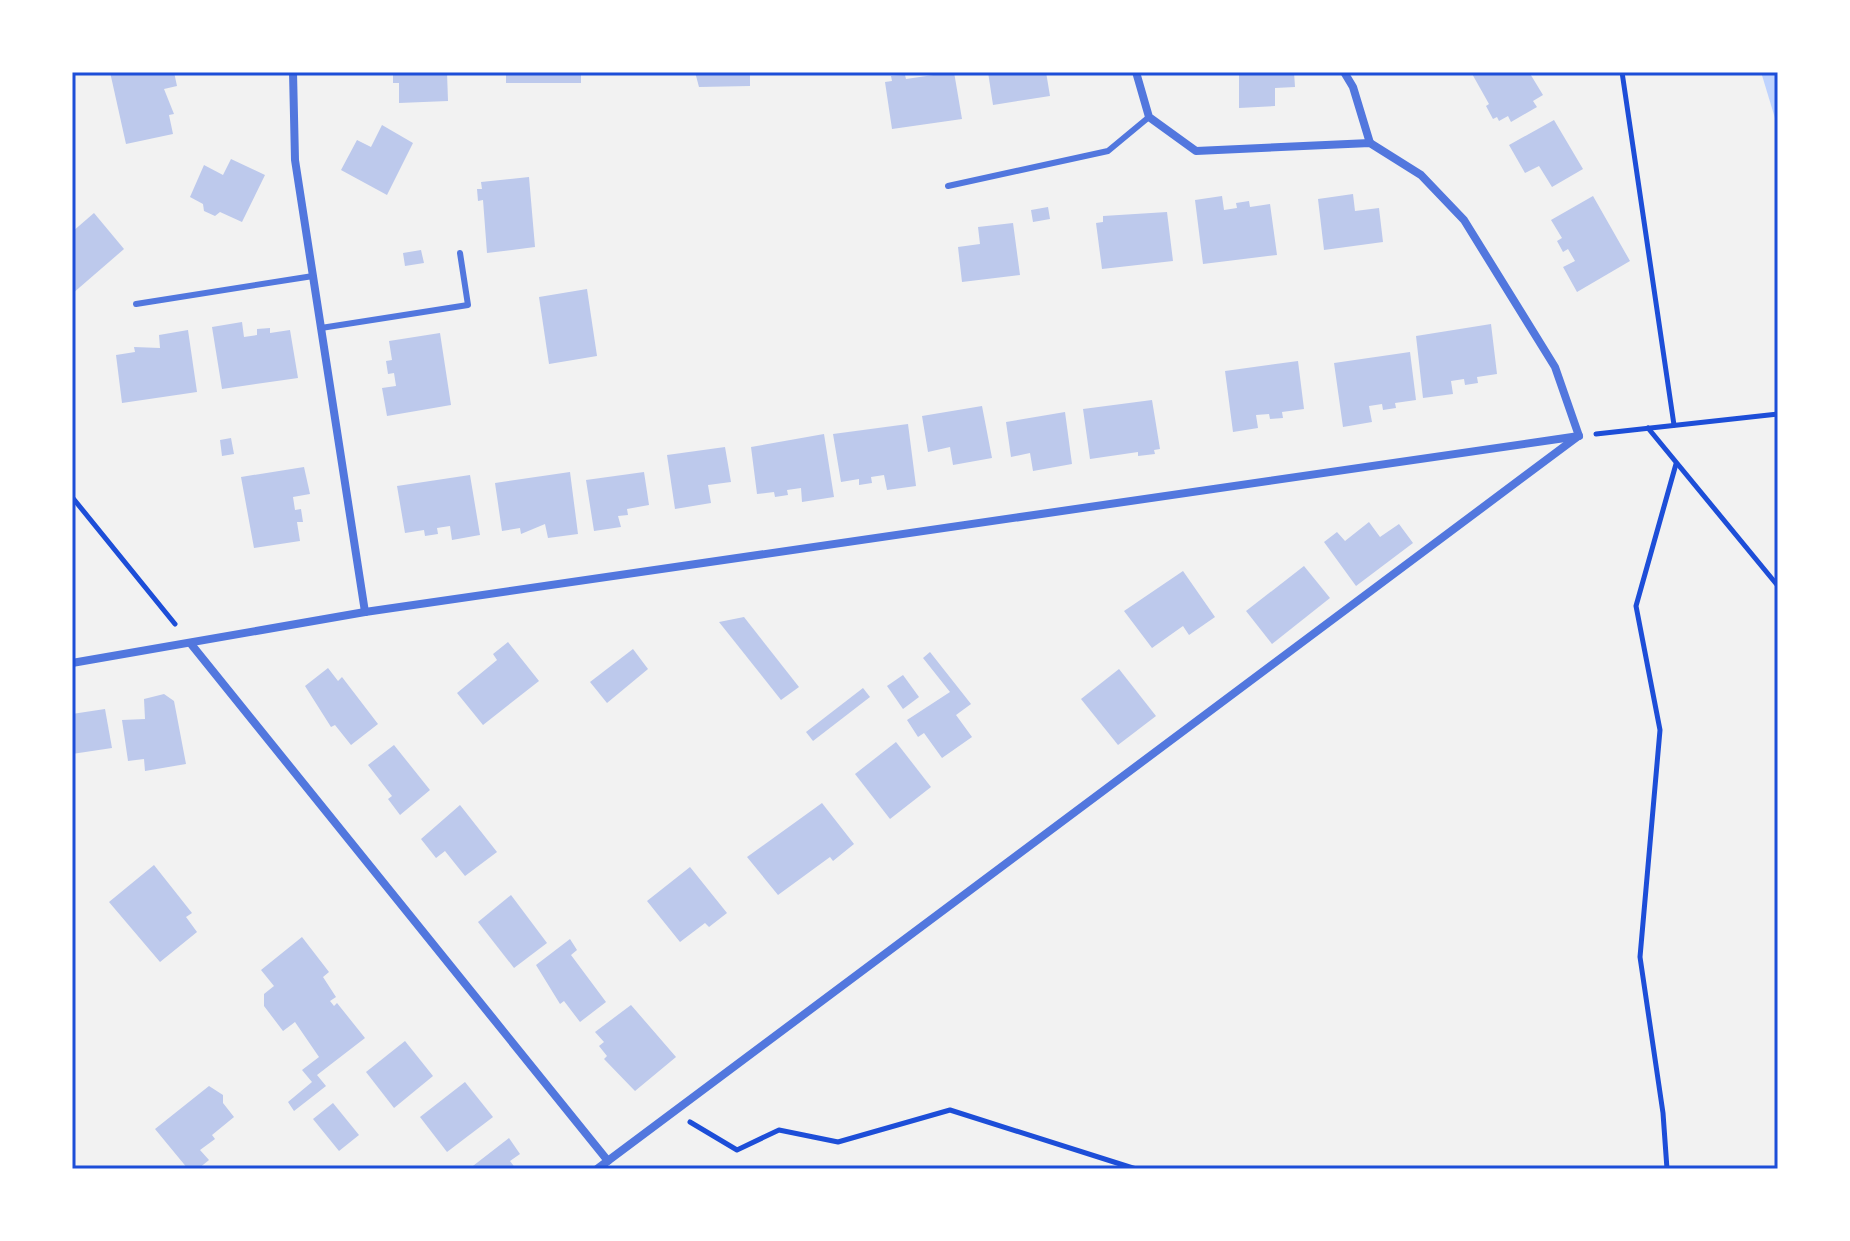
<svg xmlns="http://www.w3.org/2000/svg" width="1850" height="1241" font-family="'PT Sans Narrow',sans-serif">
  <rect width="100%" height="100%" fill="#f2f2f2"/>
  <polygon fill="#bfd3fe" points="1761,72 1778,72 1778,128"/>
  <g fill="#bdc9ec">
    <polygon points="110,72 174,72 177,86 164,89 174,114 169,115 173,134 126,144"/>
    <polygon points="393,72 447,72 448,101 399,103 399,83 393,83"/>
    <rect x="506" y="72" width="75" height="11"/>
    <polygon points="695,72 750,72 750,86 699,87"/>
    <polygon points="954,72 962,119 892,129 885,82 892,81 891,76 905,75 906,79"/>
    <polygon points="988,72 1046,72 1050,96 993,105"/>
    <polygon points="1239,72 1294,72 1295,87 1275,88 1275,106 1239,108"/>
    <polygon points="1471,72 1529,72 1543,95 1533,101 1537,107 1511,122 1508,116 1499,121 1497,117 1493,119 1486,106 1489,104"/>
    <polygon points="1554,120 1583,169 1552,187 1539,166 1525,173 1509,145"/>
    <polygon points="382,125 413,143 387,195 341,170 357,140 371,147"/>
    <polygon points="231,159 265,175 242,222 220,212 215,216 204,211 203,204 190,197 204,165 223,175"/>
    <polygon points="529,177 535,247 487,253 483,200 478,201 477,189 482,189 481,182"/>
    <polygon points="1353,194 1355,211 1379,208 1383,242 1324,250 1318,199"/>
    <polygon points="1222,196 1224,210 1237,208 1236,203 1249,201 1250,207 1270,204 1277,255 1203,264 1195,200"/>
    <polygon points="1593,196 1630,261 1577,292 1563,267 1575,261 1568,249 1563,252 1557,241 1562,238 1551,220"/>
    <polygon points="1048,207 1050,219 1033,222 1031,210"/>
    <polygon points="1167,212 1173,261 1102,269 1096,223 1103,222 1103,216"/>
    <polygon points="94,213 124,249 72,294 72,232"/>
    <polygon points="1013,223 1020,275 962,282 958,247 980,244 978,227"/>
    <polygon points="421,250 424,263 405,266 403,253"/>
    <polygon points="587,289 597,356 549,364 539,297"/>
    <polygon points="242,322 244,337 257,335 257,329 270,328 270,333 290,330 298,378 222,389 212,327"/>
    <polygon points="1491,324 1497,374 1477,377 1478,383 1465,385 1464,379 1451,381 1453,394 1423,398 1416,336"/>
    <polygon points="188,330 197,392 122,403 116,355 135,352 134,347 160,348 159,335"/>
    <polygon points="440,333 451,405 387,416 382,388 396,386 394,373 388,374 386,361 392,360 389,341"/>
    <polygon points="1410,352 1416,400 1395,403 1396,408 1383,410 1382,404 1369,406 1372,422 1343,427 1334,363"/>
    <polygon points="1298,361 1304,409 1282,412 1283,418 1270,419 1269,414 1256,415 1258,428 1233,432 1225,371"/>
    <polygon points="1152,400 1160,449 1154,450 1155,454 1138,456 1138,452 1090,459 1083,409"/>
    <polygon points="982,406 992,458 953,465 950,447 928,452 922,416"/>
    <polygon points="1065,412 1072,464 1033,471 1030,453 1011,457 1006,422"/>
    <polygon points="908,424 916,486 887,490 884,475 871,477 872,483 859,485 859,479 841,482 833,434"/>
    <polygon points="824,434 834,497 802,502 801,488 787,490 788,495 775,497 774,492 757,494 751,447"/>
    <polygon points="231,438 234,454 222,456 220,440"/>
    <polygon points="725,447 731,482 708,485 711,503 675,509 667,455"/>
    <polygon points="304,467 310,494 293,497 295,510 301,509 303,522 297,522 300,541 254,548 241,477"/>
    <polygon points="570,472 578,534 548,538 545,524 521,534 520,528 502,531 495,483"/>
    <polygon points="644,472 649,505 627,509 628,515 618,516 621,527 594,531 586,480"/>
    <polygon points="470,475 480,535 452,540 450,526 437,528 438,534 425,536 424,530 405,533 397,486"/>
    <polygon points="1369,522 1380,537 1399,524 1413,543 1356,586 1324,542 1337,532 1345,541"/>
    <polygon points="1304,566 1330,598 1272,644 1246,611"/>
    <polygon points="1183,571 1215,617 1189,635 1183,626 1152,648 1124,611"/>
    <polygon points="744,617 799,687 781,700 719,622"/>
    <polygon points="508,642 539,681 483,725 457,693 497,660 493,654"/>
    <polygon points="633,649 648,669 607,703 590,682"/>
    <polygon points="930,652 971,704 956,715 972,737 942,758 924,733 918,737 907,720 950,692 923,658"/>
    <polygon points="328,668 338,681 342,677 378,724 351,745 335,725 331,727 305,686"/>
    <polygon points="1119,669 1156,716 1118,745 1081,699"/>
    <polygon points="903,675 919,697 903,709 887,686"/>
    <polygon points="863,688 870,697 813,741 806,732"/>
    <polygon points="164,694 174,701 186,764 145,771 144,759 128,761 122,720 145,719 144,699"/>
    <polygon points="105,709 112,748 72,754 72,714"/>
    <polygon points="896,742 931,787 890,819 855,774"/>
    <polygon points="394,745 430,790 400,815 388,799 392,796 368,765"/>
    <polygon points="822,803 854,844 833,861 830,857 778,895 747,857"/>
    <polygon points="460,805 497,852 465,876 445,851 436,858 421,839"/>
    <polygon points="154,865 192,913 186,917 197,932 160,962 109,902"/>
    <polygon points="690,867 727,913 709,927 705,923 680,942 647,901"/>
    <polygon points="511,895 547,943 514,968 478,922"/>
    <polygon points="302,937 329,972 323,977 336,997 330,1001 334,1006 337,1003 365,1038 317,1075 326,1086 294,1111 288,1102 312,1082 302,1070 319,1057 295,1022 283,1031 264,1006 264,994 274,986 261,970"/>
    <polygon points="570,939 577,950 571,955 606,1002 580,1022 564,1001 560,1004 536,965"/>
    <polygon points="631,1005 676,1057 635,1091 604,1059 607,1056 599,1046 604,1042 595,1032"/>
    <polygon points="405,1041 433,1076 394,1108 366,1072"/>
    <polygon points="465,1082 493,1117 447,1152 420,1117"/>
    <polygon points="209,1086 223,1095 223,1103 234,1117 212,1135 215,1139 200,1150 209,1160 198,1169 188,1169 155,1129"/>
    <polygon points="333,1103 359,1135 339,1151 313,1119"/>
    <polygon points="509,1138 520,1154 510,1161 516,1169 469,1169"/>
  </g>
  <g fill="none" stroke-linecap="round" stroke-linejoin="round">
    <g stroke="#1d4ed8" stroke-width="5">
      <polyline points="1622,72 1674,425"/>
      <polyline points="1648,428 1778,586"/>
      <polyline points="1596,434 1778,414"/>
      <polyline points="72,497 175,624"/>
      <polyline points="690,1122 737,1150 779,1130 838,1142 950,1110 1136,1169"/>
      <polyline points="1667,1169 1663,1113 1640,957 1660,730 1636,606 1676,464"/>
    </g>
    <g stroke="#5277de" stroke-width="6">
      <polyline points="948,186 1108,151 1149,117"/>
      <polyline points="136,304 313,276"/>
      <polyline points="321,328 468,305 460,253"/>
    </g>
    <g stroke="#5277de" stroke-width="8">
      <polyline points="293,72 295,160 365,612"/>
      <polyline points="1136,72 1149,117 1196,151 1370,143 1421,175 1464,220 1555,367 1579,436"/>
      <polyline points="1344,72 1353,87 1370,143"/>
      <polyline points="191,644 608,1161"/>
      <polyline points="72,663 365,612 1579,436"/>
      <polyline points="597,1169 1577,437"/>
    </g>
  </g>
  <rect width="1850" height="1241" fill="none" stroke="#ffffff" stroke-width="148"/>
  <rect x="74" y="74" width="1702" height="1093" fill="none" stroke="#1d4ed8" stroke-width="3"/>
</svg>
